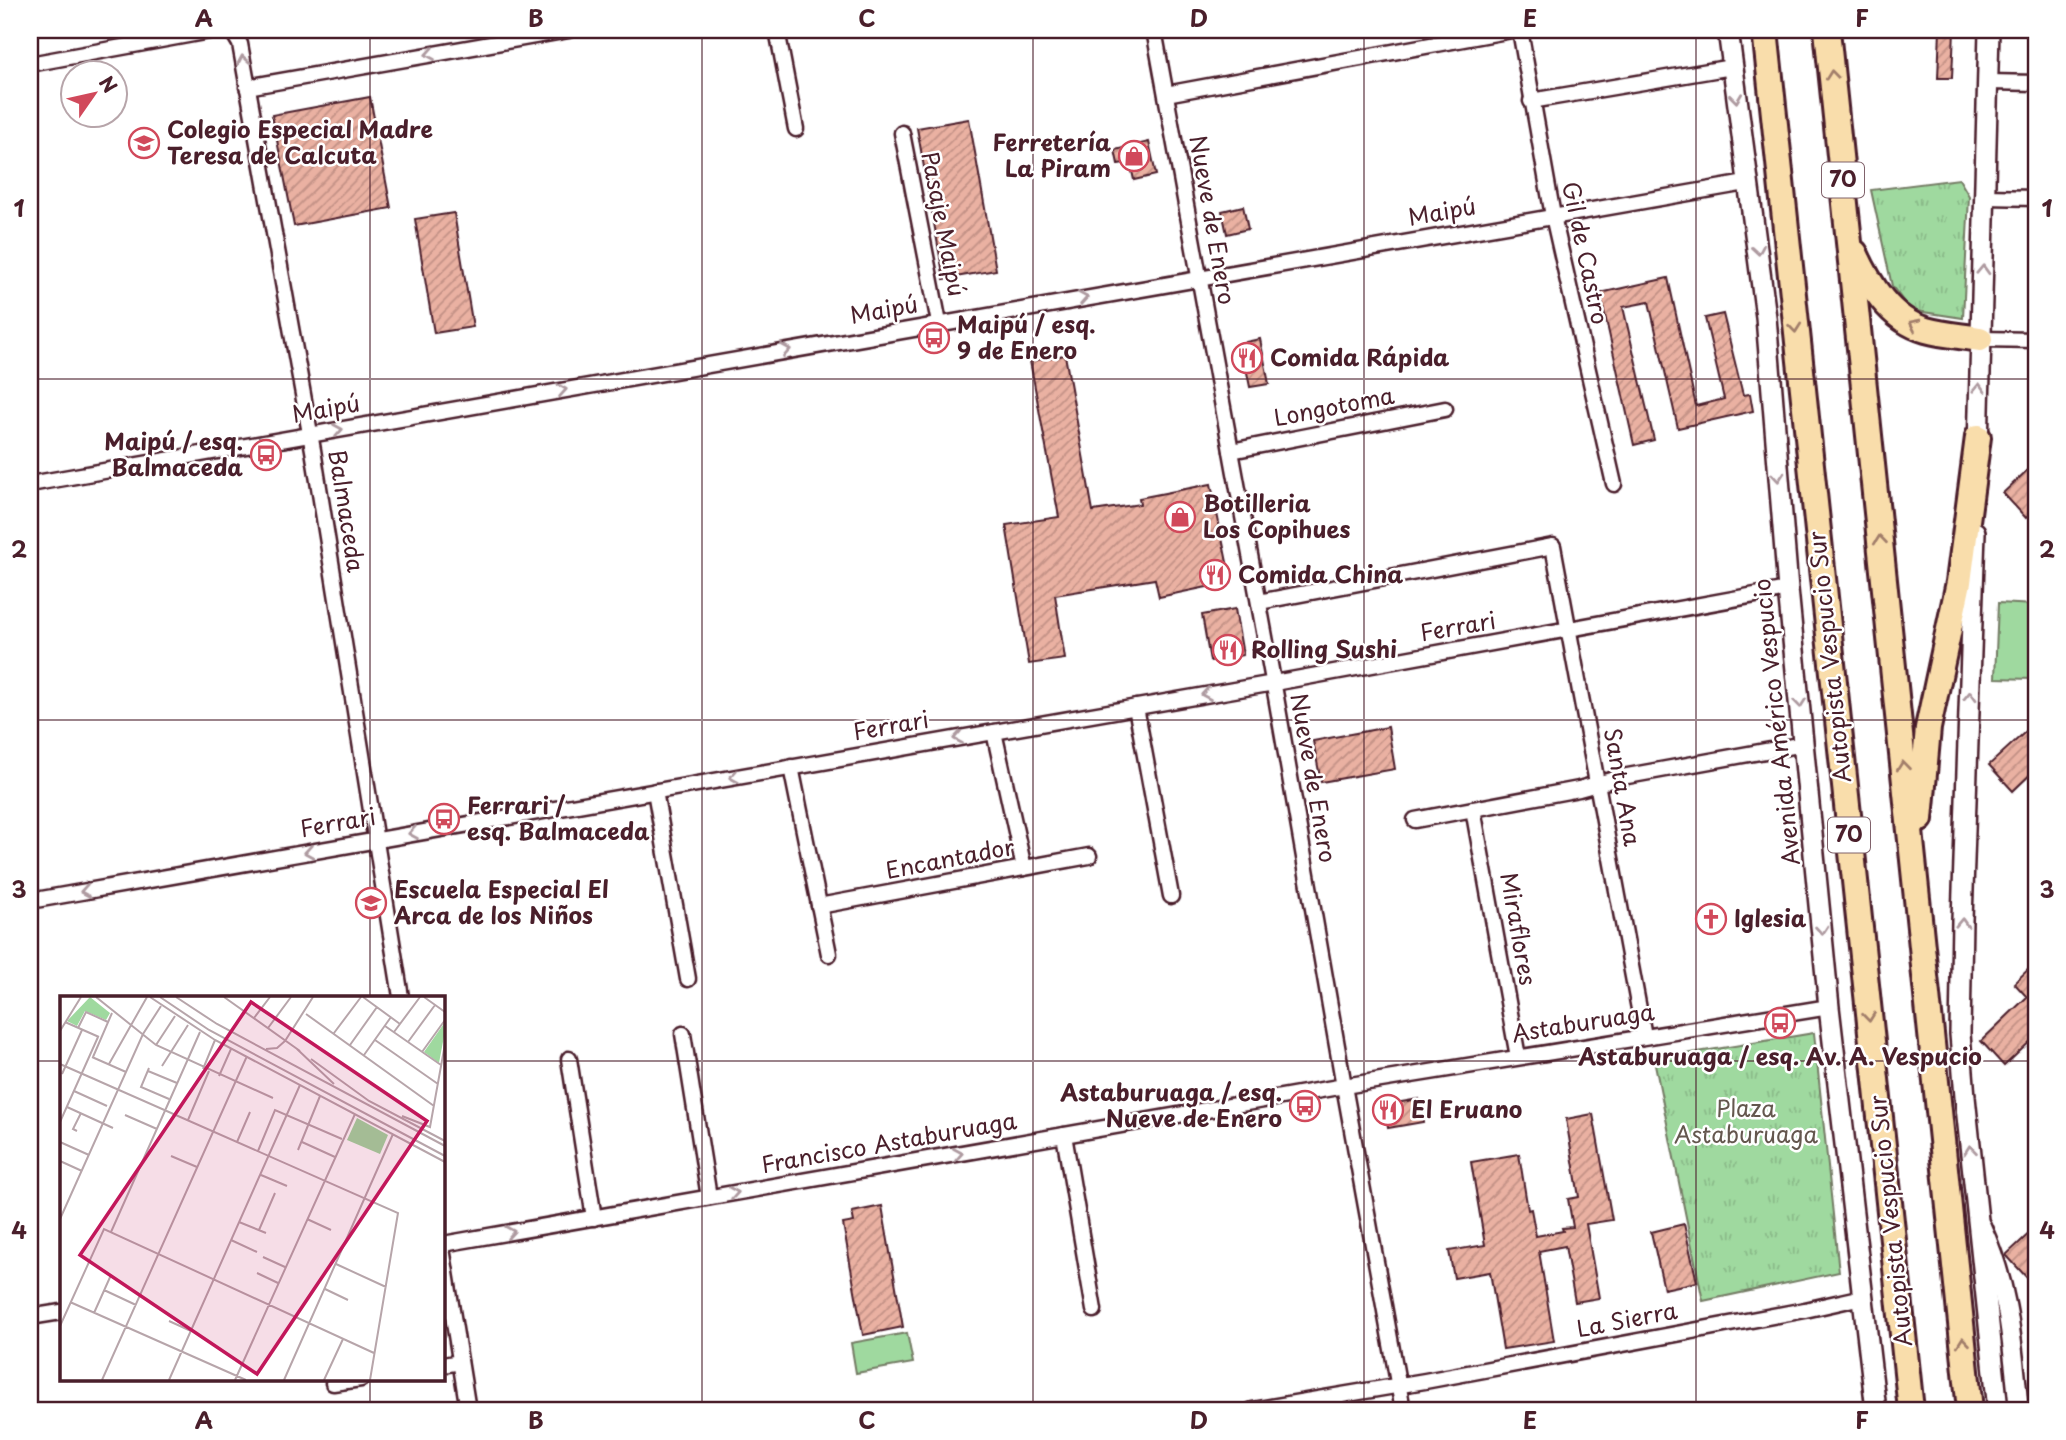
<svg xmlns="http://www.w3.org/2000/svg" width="2066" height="1440" font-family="'Playpen Sans',sans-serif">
  <defs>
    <pattern id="park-tufts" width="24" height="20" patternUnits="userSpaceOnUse" patternTransform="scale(1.75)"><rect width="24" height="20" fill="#9fd99f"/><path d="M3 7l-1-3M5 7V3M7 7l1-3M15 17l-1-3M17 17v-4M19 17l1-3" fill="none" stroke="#8aba89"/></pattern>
    <pattern id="building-hatch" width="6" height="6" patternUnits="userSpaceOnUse" patternTransform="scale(1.75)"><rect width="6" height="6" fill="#eab1a2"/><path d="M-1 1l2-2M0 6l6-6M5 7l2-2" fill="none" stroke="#c08f84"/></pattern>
  </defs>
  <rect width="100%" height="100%" fill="#fff"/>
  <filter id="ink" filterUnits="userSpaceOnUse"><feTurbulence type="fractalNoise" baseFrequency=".0143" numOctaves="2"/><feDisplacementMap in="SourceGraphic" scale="14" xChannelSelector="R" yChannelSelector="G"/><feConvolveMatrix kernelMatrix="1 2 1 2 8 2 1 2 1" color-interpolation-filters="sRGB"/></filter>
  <g filter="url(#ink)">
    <g fill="url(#park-tufts)" stroke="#747c65" stroke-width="2">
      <polygon points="1959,179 1969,196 1963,318 1910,310 1892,286 1871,190"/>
      <polygon points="1814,1033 1839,1272 1703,1301 1654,1059"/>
    </g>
    <g fill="#9fd99f" stroke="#747c65" stroke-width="2">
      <polygon points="1998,603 2035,605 2033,679 1995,678"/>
      <polygon points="907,1333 913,1363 856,1373 851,1343"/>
    </g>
    <g fill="url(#building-hatch)" stroke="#4a1f2b" stroke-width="2">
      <polygon points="1940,30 1954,30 1952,78 1938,78"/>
      <polygon points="370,97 391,208 294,226 272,115"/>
      <polygon points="969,119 996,270 944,279 917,128"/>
      <polygon points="1149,142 1156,175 1134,180 1130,162 1118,164 1115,150"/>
      <polygon points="1243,206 1248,229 1227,234 1222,211"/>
      <polygon points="454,213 473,327 434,333 415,219"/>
      <polygon points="1668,278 1696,406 1724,399 1705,318 1723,314 1743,395 1750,394 1753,411 1678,428 1649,302 1623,307 1654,440 1634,445 1600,293"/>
      <polygon points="1260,339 1269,384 1250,387 1241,343"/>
      <polygon points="1065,355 1093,511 1140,504 1139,498 1211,484 1231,582 1159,597 1155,579 1055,595 1065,659 1029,664 1006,525 1059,517 1030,361"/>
      <polygon points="2036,462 2036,509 2026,518 2003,493"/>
      <polygon points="1235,609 1243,655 1210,661 1202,615"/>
      <polygon points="2036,722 2036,769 2013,791 1989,765"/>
      <polygon points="1388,727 1395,769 1321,782 1313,741"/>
      <polygon points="2036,962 2036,1036 2004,1066 1981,1041 2027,997 2014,983"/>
      <polygon points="1419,1099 1423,1122 1388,1128 1384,1105"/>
      <polygon points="1593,1114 1612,1220 1586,1224 1599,1298 1575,1302 1565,1246 1539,1251 1554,1341 1503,1349 1490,1272 1454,1278 1449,1251 1485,1245 1471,1162 1519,1154 1528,1210 1531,1209 1536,1236 1563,1231 1562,1228 1573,1227 1568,1199 1579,1197 1566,1119"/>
      <polygon points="882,1206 903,1327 863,1335 843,1224 854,1222 852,1212"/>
      <polygon points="1684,1224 1697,1282 1664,1289 1651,1232"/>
      <polygon points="2036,1227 2036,1274 2029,1280 2006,1255"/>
    </g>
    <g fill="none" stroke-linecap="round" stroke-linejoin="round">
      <g stroke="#4a1f2b" stroke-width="19">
        <g id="minor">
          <polyline points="225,30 234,34 240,44 313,450 401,997"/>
          <polyline points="777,30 796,129"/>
          <polyline points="1154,30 1276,697 1344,1086 1403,1410"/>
          <polyline points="1520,30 1553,216 1614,484"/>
          <polyline points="30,64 215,30"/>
          <polyline points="1989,82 2036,83"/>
          <polyline points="247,87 569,30"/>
          <polyline points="1166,94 1512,30"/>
          <polyline points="1531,101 1732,67"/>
          <polyline points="902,133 939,323"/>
          <polyline points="1985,197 2036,198"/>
          <polyline points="1980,339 2036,340"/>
          <polyline points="1231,451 1445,409"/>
          <polyline points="30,484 1746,183"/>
          <polyline points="1259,602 1553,546 1644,1036"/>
          <polyline points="1136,707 1171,896"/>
          <polyline points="994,732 1024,868"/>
          <polyline points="791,767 829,954"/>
          <polyline points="655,791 688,979"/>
          <polyline points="1473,809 1518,1057"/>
          <polyline points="1415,820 1579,789 1622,777 1804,744"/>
          <polyline points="30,901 1274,683 1788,589"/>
          <polyline points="819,906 1089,856"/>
          <polyline points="683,1034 709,1197"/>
          <polyline points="569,1059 594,1218"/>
          <polyline points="1064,1135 1094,1310"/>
          <polyline points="443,1244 1344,1086 1829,1007"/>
          <polyline points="443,1254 468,1410"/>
          <polyline points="30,1317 61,1312"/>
          <polyline points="443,1365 460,1362"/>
          <polyline points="333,1383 361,1379"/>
          <polyline points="1252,1410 1425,1381 1805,1310 1863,1297"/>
        </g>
      </g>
      <g stroke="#4a1f2b" stroke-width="23">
        <path id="tertiary" d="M1981,1226c29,64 31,116 38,184"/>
      </g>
      <g stroke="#4a1f2b" stroke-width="24">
        <g id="secondary">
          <polyline points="1728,30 1766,317 1788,589 1829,1007 1876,1410"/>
          <polyline points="1978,449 1989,30"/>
          <polyline points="1975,532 1962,920 1960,1034 1965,1097 1998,1410"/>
        </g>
      </g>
      <g stroke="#4a1f2b" stroke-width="30">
        <g id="motorway">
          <polyline points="1765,30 1911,1410"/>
          <polyline points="1827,30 1970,1410"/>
          <path d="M1855,253c14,31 35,67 71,77 18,5 37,6 54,9"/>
          <polyline points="1920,819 1928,728 1959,582 1978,437"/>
        </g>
      </g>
      <use href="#minor" stroke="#fff" stroke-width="14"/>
      <use href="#tertiary" stroke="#fff" stroke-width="18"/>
      <use href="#secondary" stroke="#fff" stroke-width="19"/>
      <use href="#motorway" stroke="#f9ddab" stroke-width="24"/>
    </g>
    <defs><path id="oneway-chevron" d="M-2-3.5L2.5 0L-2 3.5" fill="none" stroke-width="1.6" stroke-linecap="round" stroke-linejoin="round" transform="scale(1.75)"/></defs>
    <g stroke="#ae9aa0">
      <use href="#oneway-chevron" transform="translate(430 54) rotate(170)"/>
      <use href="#oneway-chevron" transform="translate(243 60) rotate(-100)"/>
      <use href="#oneway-chevron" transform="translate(1736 98) rotate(83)"/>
      <use href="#oneway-chevron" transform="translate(1758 250) rotate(81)"/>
      <use href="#oneway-chevron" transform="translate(1983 270) rotate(-88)"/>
      <use href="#oneway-chevron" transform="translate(1083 298) rotate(-10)"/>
      <use href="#oneway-chevron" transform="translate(786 350) rotate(-10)"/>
      <use href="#oneway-chevron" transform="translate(1979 388) rotate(-88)"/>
      <use href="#oneway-chevron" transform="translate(562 390) rotate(-10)"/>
      <use href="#oneway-chevron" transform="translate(338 430) rotate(-10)"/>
      <use href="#oneway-chevron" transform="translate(1778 477) rotate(85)"/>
      <use href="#oneway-chevron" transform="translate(1206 694) rotate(170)"/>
      <use href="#oneway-chevron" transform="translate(1970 696) rotate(-88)"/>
      <use href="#oneway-chevron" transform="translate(1800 703) rotate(84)"/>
      <use href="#oneway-chevron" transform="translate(958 738) rotate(170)"/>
      <use href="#oneway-chevron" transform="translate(734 777) rotate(170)"/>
      <use href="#oneway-chevron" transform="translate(413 833) rotate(170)"/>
      <use href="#oneway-chevron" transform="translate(309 852) rotate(170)"/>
      <use href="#oneway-chevron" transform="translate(85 891) rotate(170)"/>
      <use href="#oneway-chevron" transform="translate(1962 923) rotate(-88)"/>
      <use href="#oneway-chevron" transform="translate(1822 930) rotate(85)"/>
      <use href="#oneway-chevron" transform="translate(1970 1150) rotate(-96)"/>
      <use href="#oneway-chevron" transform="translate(958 1154) rotate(-10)"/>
      <use href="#oneway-chevron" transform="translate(734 1193) rotate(-10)"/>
      <use href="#oneway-chevron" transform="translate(510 1232) rotate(-10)"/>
    </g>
    <g stroke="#a27e6b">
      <use href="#oneway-chevron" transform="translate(1832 75) rotate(-96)"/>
      <use href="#oneway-chevron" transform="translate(1914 324) rotate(-154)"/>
      <use href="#oneway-chevron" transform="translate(1795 328) rotate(84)"/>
      <use href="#oneway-chevron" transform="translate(1880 540) rotate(-96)"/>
      <use href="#oneway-chevron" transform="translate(1903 766) rotate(-96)"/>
      <use href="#oneway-chevron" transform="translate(1869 1017) rotate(84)"/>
      <use href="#oneway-chevron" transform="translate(1963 1342) rotate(-96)"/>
    </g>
  </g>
  <path fill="none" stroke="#4a1f2b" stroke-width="2" stroke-opacity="0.55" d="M370,30v967M702,30v1380M1033,30v1380M1364,30v1380M1696,30v1380M30,379h2006M30,720h2006M30,1061h31M443,1061h1593M370,1379v31"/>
  <defs>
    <g id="school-ring" transform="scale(1.575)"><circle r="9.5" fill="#fff" stroke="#d1495b" stroke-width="1.5"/><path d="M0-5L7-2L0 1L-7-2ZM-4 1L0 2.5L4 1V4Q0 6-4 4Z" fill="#d1495b"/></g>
    <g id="shop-ring" transform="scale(1.575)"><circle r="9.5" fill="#fff" stroke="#d1495b" stroke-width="1.5"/><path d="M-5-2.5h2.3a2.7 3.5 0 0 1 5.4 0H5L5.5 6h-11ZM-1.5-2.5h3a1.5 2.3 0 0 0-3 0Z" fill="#d1495b"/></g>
    <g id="bus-ring" transform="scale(1.575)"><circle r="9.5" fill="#fff" stroke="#d1495b" stroke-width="1.5"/><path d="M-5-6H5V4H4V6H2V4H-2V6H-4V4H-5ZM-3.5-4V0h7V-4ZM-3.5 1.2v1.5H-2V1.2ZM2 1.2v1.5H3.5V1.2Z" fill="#d1495b"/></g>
    <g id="restaurant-ring" transform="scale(1.575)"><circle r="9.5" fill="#fff" stroke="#d1495b" stroke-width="1.5"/><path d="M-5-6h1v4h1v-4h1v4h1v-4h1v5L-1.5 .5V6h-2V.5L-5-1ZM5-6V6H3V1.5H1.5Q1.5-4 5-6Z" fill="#d1495b"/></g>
    <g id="church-ring" transform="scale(1.575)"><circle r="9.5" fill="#fff" stroke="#d1495b" stroke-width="1.5"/><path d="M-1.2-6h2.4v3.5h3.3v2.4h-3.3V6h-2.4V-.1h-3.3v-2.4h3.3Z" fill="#d1495b"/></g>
  </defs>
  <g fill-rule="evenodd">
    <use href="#school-ring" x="144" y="143"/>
    <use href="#shop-ring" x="1134" y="156"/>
    <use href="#bus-ring" x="934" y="338"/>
    <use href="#restaurant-ring" x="1247" y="358"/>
    <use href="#bus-ring" x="266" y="455"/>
    <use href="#shop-ring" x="1180" y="517"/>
    <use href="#restaurant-ring" x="1215" y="575"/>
    <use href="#restaurant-ring" x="1228" y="650"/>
    <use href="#bus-ring" x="444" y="819"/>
    <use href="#school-ring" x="371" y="903"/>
    <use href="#church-ring" x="1711" y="919"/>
    <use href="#bus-ring" x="1780" y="1023"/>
    <use href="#bus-ring" x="1305" y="1106"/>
    <use href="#restaurant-ring" x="1388" y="1110"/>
  </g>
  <g text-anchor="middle" stroke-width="5" stroke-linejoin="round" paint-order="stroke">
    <g fill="#fff" stroke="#80626b" stroke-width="2">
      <rect x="1822" y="162.5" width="42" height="35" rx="5"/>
      <rect x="1828" y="817.5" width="42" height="35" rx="5"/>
    </g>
    <g font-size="21" font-weight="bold" fill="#4a1f2b">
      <text x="1843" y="187">70</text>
      <text x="1849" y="842">70</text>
    </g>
    <g font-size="23" font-weight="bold" fill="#4a1f2b" stroke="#fff" text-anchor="start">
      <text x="167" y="138">Colegio Especial Madre<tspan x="167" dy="26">Teresa de Calcuta</tspan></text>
      <text x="1111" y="151" text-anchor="end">Ferretería<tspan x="1111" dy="26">La Piram</tspan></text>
      <text x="957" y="333">Maipú / esq.<tspan x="957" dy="26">9 de Enero</tspan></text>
      <text x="1270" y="366">Comida Rápida</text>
      <text x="243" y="450" text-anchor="end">Maipú / esq.<tspan x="243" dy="26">Balmaceda</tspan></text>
      <text x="1203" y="512">Botilleria<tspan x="1203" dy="26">Los Copihues</tspan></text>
      <text x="1238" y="583">Comida China</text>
      <text x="1251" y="658">Rolling Sushi</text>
      <text x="467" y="814">Ferrari /<tspan x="467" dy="26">esq. Balmaceda</tspan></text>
      <text x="394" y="898">Escuela Especial El<tspan x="394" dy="26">Arca de los Niños</tspan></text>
      <text x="1734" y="927">Iglesia</text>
      <text x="1780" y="1065" text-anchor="middle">Astaburuaga / esq. Av. A. Vespucio</text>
      <text x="1282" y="1101" text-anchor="end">Astaburuaga / esq.<tspan x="1282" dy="26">Nueve de Enero</tspan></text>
      <text x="1411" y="1118">El Eruano</text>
    </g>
    <g font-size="23" fill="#4a1f2b" stroke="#fff">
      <text transform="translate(1442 212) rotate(-10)" y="8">Maipú</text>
      <text transform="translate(1212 220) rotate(80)" y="8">Nueve de Enero</text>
      <text transform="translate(943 224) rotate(79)" y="8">Pasaje Maipú</text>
      <text transform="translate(1585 253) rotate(78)" y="8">Gil de Castro</text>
      <text transform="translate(884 310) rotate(-10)" y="8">Maipú</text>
      <text transform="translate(1334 407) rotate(-11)" y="8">Longotoma</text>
      <text transform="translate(326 409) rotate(-10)" y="8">Maipú</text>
      <text transform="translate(346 511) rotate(81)" y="8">Balmaceda</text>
      <text transform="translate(1458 627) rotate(-10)" y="8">Ferrari</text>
      <text transform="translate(1830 657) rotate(-96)" y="8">Autopista Vespucio Sur</text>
      <text transform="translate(1777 722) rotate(-96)" y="8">Avenida Américo Vespucio</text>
      <text transform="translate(891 726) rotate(-10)" y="8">Ferrari</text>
      <text transform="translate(1313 778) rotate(80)" y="8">Nueve de Enero</text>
      <text transform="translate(1622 787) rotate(80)" y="8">Santa Ana</text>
      <text transform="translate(338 823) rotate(-10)" y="8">Ferrari</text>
      <text transform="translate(950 859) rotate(-11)" y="8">Encantador</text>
      <text transform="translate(1518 929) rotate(80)" y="8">Miraflores</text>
      <text transform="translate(1583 1023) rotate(-9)" y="8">Astaburuaga</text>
      <text transform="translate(889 1143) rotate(-10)" y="8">Francisco Astaburuaga</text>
      <text transform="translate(1891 1221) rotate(-96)" y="8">Autopista Vespucio Sur</text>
      <text transform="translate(1627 1320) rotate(-11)" y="8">La Sierra</text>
    </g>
    <g font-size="23" fill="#64574e" stroke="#fff">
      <text x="1746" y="1117">Plaza<tspan x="1746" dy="26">Astaburuaga</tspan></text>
    </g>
  </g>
  <g transform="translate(60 996)">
    <rect width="385" height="385" fill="#fff"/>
    <path d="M30,1l20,16 -4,7 -21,-9 -8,15 -10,-5zM385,26v9l-6,32 -15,-11z" fill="#9fd99f"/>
    <path d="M297,122l31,17 -8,19 -33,-14z" fill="#9fd99f"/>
    <path fill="none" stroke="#b7a5aa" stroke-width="2" d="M36,1l60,48 117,53M90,1l65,43 230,122M100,1l49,33 236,126M116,1l41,27 228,122M164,1l76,54M303,1l37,27M364,1l21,15M246,18l128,92M194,22l16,-21M5,26l34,15M325,30l56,39M18,32l8,-16 22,10M208,32l23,-31M0,35l21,-34M334,36l26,-35M274,37l27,-36M315,44l63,44M225,45l28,-44M348,46l27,-37M96,49l19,-29M290,49l27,-38M206,53l11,-1 8,-7M237,53l37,35M362,56l23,-32M304,59l27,-38M32,61l34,15M33,61l19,-44M251,63l58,42 76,40M0,68l338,149 -28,167M49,68l38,-67M102,70l26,-41M89,72l-8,19 28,12M143,73l12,-29M88,75l29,12M2,78l20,-44M159,80l12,-27M14,95l33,15M7,111l46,21M65,119l32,14M342,120l28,11 15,-83M128,124l21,-49M0,126l38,-85M17,135l-4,-2 8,-16M0,146l29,13M177,146l13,-30M242,146l33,15M238,154l22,-54M198,155l17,-41 67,29M111,160l26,11M0,165l22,10M201,179l26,11M0,223l83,-185 18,-28M247,223l24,11M179,226l27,11M199,234l16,-37M51,236l89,-200M171,244l26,12M203,261l22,10M276,268l50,23M197,277l21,10M265,293l23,11M44,294l32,15M10,306l176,78M34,317l17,-38M109,325l22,10M0,330l44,-97 270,124M42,384l145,-324M109,384l131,-295M175,384l120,-266M224,384l109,-246M264,384l19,-41"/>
    <path fill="#c2185b" fill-opacity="0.15" stroke="#c2185b" stroke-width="3.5" d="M191,6l176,119 -170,253 -177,-119z"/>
    <rect width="385" height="385" fill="none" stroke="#4a1f2b" stroke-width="3.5"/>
  </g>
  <rect width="2066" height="1440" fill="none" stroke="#fff" stroke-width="77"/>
  <g transform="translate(94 94) rotate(56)"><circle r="33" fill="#ffffff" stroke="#b7a5aa" stroke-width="2"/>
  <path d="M0-5L12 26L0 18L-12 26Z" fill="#d1495b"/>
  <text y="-10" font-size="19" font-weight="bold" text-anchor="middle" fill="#4a1f2b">N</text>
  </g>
  <rect x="38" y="38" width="1990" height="1364" fill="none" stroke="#4a1f2b" stroke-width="2.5"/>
  <g font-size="23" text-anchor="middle" font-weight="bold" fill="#4a1f2b">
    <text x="204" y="27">A</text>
    <text x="536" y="27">B</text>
    <text x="867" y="27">C</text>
    <text x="1199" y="27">D</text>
    <text x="1530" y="27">E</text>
    <text x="1862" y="27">F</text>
    <text x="19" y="217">1</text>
    <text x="2047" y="217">1</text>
    <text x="19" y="558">2</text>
    <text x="2047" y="558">2</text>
    <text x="19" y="898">3</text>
    <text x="2047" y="898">3</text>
    <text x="19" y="1239">4</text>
    <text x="2047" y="1239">4</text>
    <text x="204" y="1429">A</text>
    <text x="536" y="1429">B</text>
    <text x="867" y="1429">C</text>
    <text x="1199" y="1429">D</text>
    <text x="1530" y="1429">E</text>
    <text x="1862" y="1429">F</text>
  </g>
</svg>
